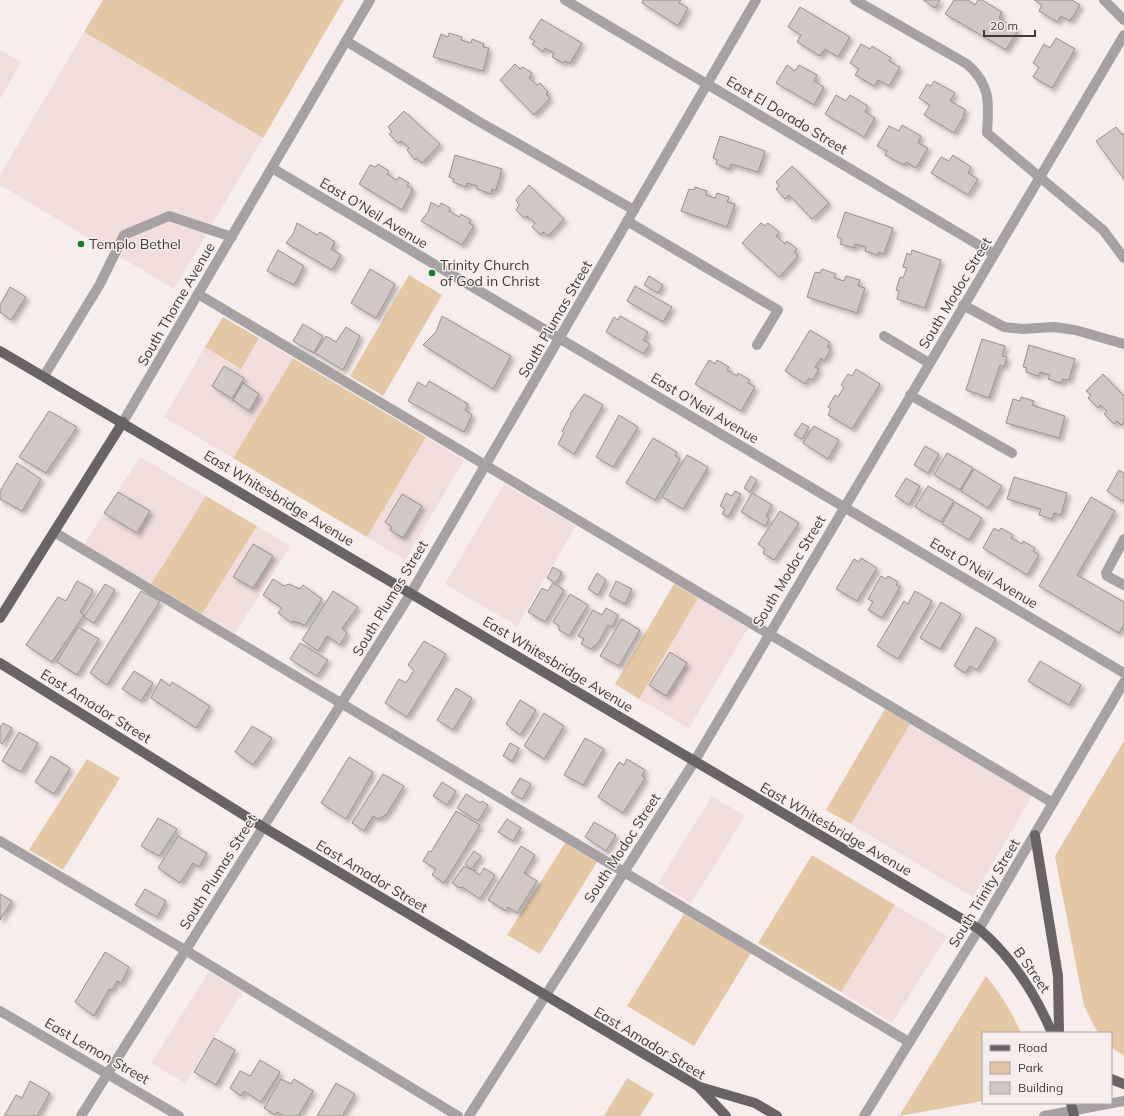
<svg xmlns="http://www.w3.org/2000/svg" width="1124" height="1116" font-family="Mulish,sans-serif">
  <defs>
    <filter id="shadow"><feDropShadow dx="3.5" dy="3.5" stdDeviation="2" flood-color="#0004"/></filter>
  </defs>
  <rect width="100%" height="100%" fill="#f6edec"/>
  <g fill="#f0dddc">
    <polygon points="84,32 263,138 174,289 0,185 0,175"/>
    <polygon points="0,50 21,62 0,99"/>
    <polygon points="259,338 293,358 233,458 164,417 205,347 241,369"/>
    <polygon points="426,437 464,460 405,560 367,537"/>
    <polygon points="140,457 206,496 151,584 84,544"/>
    <polygon points="504,484 576,526 517,626 445,584"/>
    <polygon points="257,526 290,546 235,633 202,614"/>
    <polygon points="698,598 748,628 689,728 639,699"/>
    <polygon points="910,724 1032,796 973,897 851,824"/>
    <polygon points="712,796 745,816 691,903 658,883"/>
    <polygon points="895,905 947,936 892,1023 841,992"/>
    <polygon points="209,972 243,991 185,1083 151,1063"/>
  </g>
  <g fill="#e4c8a5">
    <polygon points="103,0 344,0 263,138 84,32"/>
    <polygon points="409,275 442,295 383,396 350,376"/>
    <polygon points="223,317 259,338 241,369 205,347"/>
    <polygon points="293,358 426,437 367,537 233,458"/>
    <polygon points="206,496 257,526 202,614 151,584"/>
    <polygon points="674,584 698,598 639,699 615,684"/>
    <polygon points="885,709 910,724 851,824 826,810"/>
    <polygon points="1124,741 1124,1056 1111,1047 1111,1033 1098,1033 1084,1006 1055,856"/>
    <polygon points="87,759 120,778 63,870 29,850"/>
    <polygon points="565,843 597,862 540,954 507,935"/>
    <polygon points="812,855 895,905 841,992 758,943"/>
    <polygon points="684,914 751,953 694,1046 627,1006"/>
    <path d="M986,976c15,18 26,36 35,57h-38v68l-84,15z"/>
    <polygon points="627,1078 654,1094 640,1116 604,1116"/>
  </g>
  <g fill="#d0c8c4" stroke="#98908c" filter="url(#shadow)">
    <polygon points="643,0 681,0 679,3 688,8 678,26 642,3"/>
    <polygon points="923,0 940,0 935,8"/>
    <polygon points="954,0 968,0 975,5 978,0 982,0 1002,12 999,18 1018,30 1006,50 945,14"/>
    <polygon points="1034,0 1072,0 1080,5 1070,21 1061,16 1057,22 1039,11 1042,5"/>
    <polygon points="800,7 850,37 838,57 825,49 820,56 797,42 801,35 788,27"/>
    <polygon points="541,19 582,43 570,63 565,61 563,63 552,57 554,53 545,48 543,52 532,44 535,41 529,38"/>
    <polygon points="449,33 462,37 461,40 471,43 472,39 484,44 483,47 489,48 483,71 433,57 441,34 448,37"/>
    <polygon points="1056,38 1075,49 1052,88 1033,77 1039,67 1033,63 1044,44 1050,48"/>
    <polygon points="861,44 870,49 872,46 891,58 889,61 900,67 889,86 878,80 874,86 855,75 859,69 850,63"/>
    <polygon points="515,64 520,69 523,67 532,73 529,78 537,85 540,83 548,92 546,94 550,98 534,115 500,80"/>
    <polygon points="787,65 795,71 799,65 817,75 814,81 824,87 814,105 776,83"/>
    <polygon points="934,81 955,93 950,101 966,110 963,115 964,116 954,133 924,115 930,105 919,98 927,84 931,86"/>
    <polygon points="836,95 846,101 850,95 868,106 865,112 875,118 864,137 825,114"/>
    <polygon points="404,111 440,144 422,163 417,158 415,160 407,150 409,148 401,141 398,143 389,134 392,132 388,127"/>
    <polygon points="902,125 921,136 918,143 928,148 916,168 906,162 904,165 885,155 887,151 877,146 889,126 899,131"/>
    <polygon points="1116,127 1122,135 1124,133 1124,179 1096,141"/>
    <polygon points="720,136 765,151 758,172 731,164 729,169 716,164 717,160 713,158"/>
    <polygon points="455,155 502,169 496,190 492,189 491,194 477,189 477,186 467,183 466,187 453,182 454,179 449,177"/>
    <polygon points="953,155 971,167 968,173 978,179 968,195 931,173 941,157 949,161"/>
    <polygon points="378,164 389,171 387,174 396,180 399,177 409,183 407,186 413,189 402,210 359,184 370,165 376,167"/>
    <polygon points="792,166 829,203 812,219 789,195 785,199 776,189 779,186 776,182"/>
    <polygon points="529,185 564,219 548,236 543,232 541,235 532,227 535,223 527,216 524,218 516,210 519,205 516,200"/>
    <polygon points="695,187 707,191 706,195 715,198 717,193 729,197 727,202 735,204 727,227 681,211 689,189 694,190"/>
    <polygon points="431,202 439,207 441,203 450,208 449,211 459,217 461,214 471,220 469,223 474,226 462,245 421,221 428,212"/>
    <polygon points="845,212 893,228 884,254 879,252 878,255 865,251 866,247 855,244 854,248 840,244 842,239 837,237"/>
    <polygon points="297,223 317,235 320,232 335,242 331,249 341,255 332,270 286,243 293,234"/>
    <polygon points="761,223 765,226 768,223 779,232 776,236 785,244 787,241 797,249 794,252 798,256 779,277 742,243"/>
    <polygon points="278,250 304,266 294,285 267,271"/>
    <polygon points="912,250 941,260 925,308 897,299 899,291 896,290 900,277 903,278 907,268 903,267 907,253 911,255"/>
    <polygon points="370,269 395,284 376,318 351,303"/>
    <polygon points="822,269 836,274 834,278 844,281 846,276 860,280 858,286 865,288 857,313 807,297 815,272 820,273"/>
    <polygon points="649,276 663,285 658,293 644,285"/>
    <polygon points="635,286 672,307 663,322 627,301"/>
    <polygon points="10,287 26,297 11,320 0,312 0,305"/>
    <polygon points="442,316 511,356 493,389 423,345 436,332"/>
    <polygon points="620,316 648,332 643,340 650,344 644,354 606,332 614,317 618,320"/>
    <polygon points="303,324 323,336 314,353 293,341"/>
    <polygon points="346,327 360,336 343,370 315,353 326,336 336,342"/>
    <polygon points="810,330 830,342 827,347 831,349 824,361 821,358 815,367 819,369 812,380 809,378 805,384 785,371"/>
    <polygon points="982,339 1005,346 1002,356 1007,357 1004,367 1000,365 989,398 966,390"/>
    <polygon points="1029,345 1075,359 1069,380 1063,379 1061,383 1048,379 1050,375 1040,372 1038,376 1026,372 1027,368 1023,367"/>
    <polygon points="709,360 715,364 717,360 729,367 727,370 737,376 738,373 750,380 748,383 755,387 741,411 695,384"/>
    <polygon points="224,366 244,378 232,399 212,386"/>
    <polygon points="856,369 880,384 852,429 828,415 831,409 828,407 835,395 838,397 844,387 841,385 848,374 852,376"/>
    <polygon points="1103,374 1124,396 1124,422 1121,425 1117,421 1114,424 1104,414 1107,411 1100,405 1098,408 1088,398 1091,395 1086,391"/>
    <polygon points="429,381 468,404 465,410 472,415 464,432 408,401 418,382 426,387"/>
    <polygon points="243,383 259,394 249,411 233,400"/>
    <polygon points="584,394 603,405 574,454 558,444 564,433 562,431 571,415 570,414"/>
    <polygon points="1021,397 1034,401 1032,405 1065,416 1059,438 1006,423 1013,399 1020,401"/>
    <polygon points="49,411 77,427 46,473 19,457"/>
    <polygon points="619,415 638,427 613,467 596,457"/>
    <polygon points="802,423 809,427 802,439 794,435"/>
    <polygon points="814,426 839,440 828,459 803,443"/>
    <polygon points="653,438 677,452 675,456 680,459 655,500 626,483"/>
    <polygon points="925,446 939,454 928,473 914,465"/>
    <polygon points="947,453 973,468 960,490 934,475"/>
    <polygon points="687,455 708,467 683,509 662,497"/>
    <polygon points="17,463 41,479 22,511 0,499 0,491"/>
    <polygon points="974,469 1002,486 988,508 961,491"/>
    <polygon points="1119,470 1124,473 1124,502 1107,491"/>
    <polygon points="751,476 757,480 750,492 744,488"/>
    <polygon points="1014,477 1067,493 1061,515 1054,513 1052,519 1039,515 1041,509 1007,499"/>
    <polygon points="906,478 920,486 909,505 895,496"/>
    <polygon points="928,486 954,501 941,522 915,507"/>
    <polygon points="735,491 741,494 728,517 722,514 725,509 720,506 726,493 732,496"/>
    <polygon points="118,492 150,511 137,533 104,513"/>
    <polygon points="752,493 772,505 766,516 769,519 765,526 741,512"/>
    <polygon points="402,494 422,506 403,538 390,530 392,527 385,522"/>
    <polygon points="1091,497 1115,511 1077,575 1124,602 1124,624 1119,633 1039,586"/>
    <polygon points="955,502 982,518 969,540 942,524"/>
    <polygon points="780,511 799,523 774,560 763,553 765,549 758,544"/>
    <polygon points="994,528 999,531 1001,528 1013,535 1011,538 1022,544 1023,541 1035,548 1033,551 1039,555 1027,575 983,548"/>
    <polygon points="253,544 273,556 253,588 233,577"/>
    <polygon points="861,558 877,568 857,601 836,589 854,559 859,562"/>
    <polygon points="553,567 562,572 556,583 547,578"/>
    <polygon points="597,573 606,580 598,595 588,589"/>
    <polygon points="881,576 886,579 888,576 898,582 896,585 900,587 882,618 868,610 873,602 868,599"/>
    <polygon points="273,579 284,586 289,584 300,589 303,585 322,599 305,625 293,621 292,623 278,613 282,608 263,595"/>
    <polygon points="77,581 93,590 80,612 84,615 52,662 26,645 58,597 66,601"/>
    <polygon points="616,581 632,589 625,604 609,596"/>
    <polygon points="553,583 564,590 545,622 528,612 542,588 548,591"/>
    <polygon points="105,584 115,590 94,623 84,617"/>
    <polygon points="141,591 160,601 107,685 90,673"/>
    <polygon points="333,591 358,607 342,628 347,633 340,645 327,636 318,651 302,640"/>
    <polygon points="915,591 932,601 898,659 877,646 904,601 908,604"/>
    <polygon points="570,594 588,605 569,636 559,630 559,626 553,622"/>
    <polygon points="941,602 961,614 940,649 920,638"/>
    <polygon points="606,608 618,615 612,627 608,625 598,643 591,649 581,644 584,639 578,636 593,610 602,615"/>
    <polygon points="622,619 640,630 619,666 600,656"/>
    <polygon points="78,627 99,639 77,675 57,662"/>
    <polygon points="976,627 996,639 977,670 970,666 965,673 954,666"/>
    <polygon points="424,641 446,654 407,717 385,703 399,679 406,683 414,670 408,665"/>
    <polygon points="300,643 328,660 317,676 290,659"/>
    <polygon points="670,652 687,663 666,696 649,685"/>
    <polygon points="1040,661 1081,685 1069,705 1028,681"/>
    <polygon points="134,671 153,683 141,701 122,689"/>
    <polygon points="161,679 170,686 172,682 210,706 196,728 151,698"/>
    <polygon points="456,688 472,698 453,730 437,720"/>
    <polygon points="520,700 536,710 520,735 506,724"/>
    <polygon points="544,713 564,726 544,759 524,746"/>
    <polygon points="3,723 12,728 2,744 0,742 0,727"/>
    <polygon points="252,726 272,738 253,765 235,752"/>
    <polygon points="19,732 38,743 21,772 2,761"/>
    <polygon points="585,738 604,749 583,785 564,775"/>
    <polygon points="510,743 519,748 512,761 503,756"/>
    <polygon points="51,756 70,768 54,794 35,782"/>
    <polygon points="349,757 373,772 346,819 321,803"/>
    <polygon points="627,759 645,770 642,776 645,778 623,813 598,797 619,762 624,765"/>
    <polygon points="383,774 404,786 386,815 378,819 373,816 364,831 352,823"/>
    <polygon points="520,778 531,784 522,799 511,793"/>
    <polygon points="442,782 456,791 447,805 433,796"/>
    <polygon points="466,794 480,803 482,801 488,805 478,821 457,808"/>
    <polygon points="456,811 480,825 444,883 432,875 436,869 423,861 429,851 431,852"/>
    <polygon points="158,818 177,829 159,856 141,846"/>
    <polygon points="507,819 521,828 513,841 498,832"/>
    <polygon points="594,822 616,835 606,851 585,837"/>
    <polygon points="178,836 207,853 199,867 193,863 180,883 158,868"/>
    <polygon points="521,846 535,855 524,873 537,881 517,913 508,907 506,911 488,900"/>
    <polygon points="474,851 481,856 471,869 465,864"/>
    <polygon points="464,866 474,871 475,869 475,872 480,875 484,868 495,875 480,899 462,887 459,888 452,883"/>
    <polygon points="145,889 166,901 157,917 135,905"/>
    <polygon points="0,894 12,901 0,920"/>
    <polygon points="105,952 129,967 121,983 117,981 112,990 109,989 94,1016 75,1002"/>
    <polygon points="214,1038 235,1050 216,1085 194,1072"/>
    <polygon points="260,1060 280,1072 261,1102 244,1091 241,1096 230,1088 240,1071 250,1076"/>
    <polygon points="281,1079 291,1084 294,1079 313,1091 298,1116 284,1116 277,1112 275,1115 264,1108"/>
    <polygon points="30,1081 50,1093 37,1116 4,1116 16,1095 22,1098"/>
    <polygon points="336,1083 355,1094 342,1116 317,1116"/>
  </g>
  <g fill="none" stroke-linecap="round" stroke-linejoin="round">
    <g stroke="#a6a2a3" stroke-width="10">
      <polyline points="565,0 994,254"/>
      <path d="M855,0l112,64c24,21 22,39 20,69l116,97 21,28"/>
      <polyline points="1104,0 1124,20"/>
      <polyline points="346,41 478,121 634,210"/>
      <polyline points="272,168 1124,673"/>
      <polyline points="627,221 778,310 757,345"/>
      <polyline points="198,294 1053,803"/>
      <polyline points="963,305 1004,327 1022,329 1054,327 1075,330 1124,344"/>
      <polyline points="884,336 929,363"/>
      <polyline points="44,376 100,284 124,235 169,216 232,237"/>
      <polyline points="910,395 1012,453"/>
      <polyline points="123,422 370,0"/>
      <polyline points="54,532 909,1042"/>
      <polyline points="1124,539 1106,573 1107,576 1124,585"/>
      <polyline points="0,841 185,950 458,1116"/>
      <polyline points="0,1011 179,1116"/>
      <polyline points="81,1116 411,593 756,0"/>
      <polyline points="469,1116 694,762 1124,35"/>
      <polyline points="864,1116 979,929 1124,682"/>
      <polyline points="1044,1116 1124,1101"/>
    </g>
    <g stroke="#6a6365" stroke-width="10">
      <path d="M0,351l979,578c34,29 56,64 73,104"/>
      <polyline points="0,618 123,422"/>
      <polyline points="0,663 263,827 698,1086 726,1116"/>
      <polyline points="1035,835 1058,976 1059,1033"/>
      <polyline points="1111,1079 1124,1084"/>
      <polyline points="700,1087 755,1103 777,1116"/>
      <polyline points="1071,1103 1074,1116"/>
    </g>
  </g>
  <g fill="#167b2e" stroke="#f6edec" stroke-width="1.5">
    <circle cx="81" cy="244" r="4"/>
    <circle cx="432" cy="273" r="4"/>
  </g>
  <g text-anchor="middle" stroke-width="3" stroke-linejoin="round" paint-order="stroke">
    <g font-size="14" fill="#3e3b3a" stroke="#f6edec">
      <text transform="translate(787 115) rotate(31)" y="5">East El Dorado Street</text>
      <text transform="translate(374 213) rotate(31)" y="5">East O'Neil Avenue</text>
      <text transform="translate(955 293) rotate(-59)" y="5">South Modoc Street</text>
      <text transform="translate(176 304) rotate(-60)" y="5">South Thorne Avenue</text>
      <text transform="translate(555 319) rotate(-60)" y="5">South Plumas Street</text>
      <text transform="translate(705 408) rotate(31)" y="5">East O'Neil Avenue</text>
      <text transform="translate(279 498) rotate(31)" y="5">East Whitesbridge Avenue</text>
      <text transform="translate(789 571) rotate(-59)" y="5">South Modoc Street</text>
      <text transform="translate(984 573) rotate(31)" y="5">East O'Neil Avenue</text>
      <text transform="translate(390 598) rotate(-59)" y="5">South Plumas Street</text>
      <text transform="translate(558 664) rotate(31)" y="5">East Whitesbridge Avenue</text>
      <text transform="translate(96 706) rotate(32)" y="5">East Amador Street</text>
      <text transform="translate(836 829) rotate(30)" y="5">East Whitesbridge Avenue</text>
      <text transform="translate(622 848) rotate(-57)" y="5">South Modoc Street</text>
      <text transform="translate(218 872) rotate(-58)" y="5">South Plumas Street</text>
      <text transform="translate(372 876) rotate(31)" y="5">East Amador Street</text>
      <text transform="translate(984 893) rotate(-59)" y="5">South Trinity Street</text>
      <text transform="translate(1032 970) rotate(55)" y="5">B Street</text>
      <text transform="translate(650 1043) rotate(31)" y="5">East Amador Street</text>
      <text transform="translate(97 1051) rotate(30)" y="5">East Lemon Street</text>
    </g>
    <g font-size="14" fill="#3e3b3a" stroke="#f6edec" text-anchor="start">
      <text x="89" y="249">Templo Bethel</text>
      <text x="440" y="270">Trinity Church<tspan x="440" dy="16">of God in Christ</tspan></text>
    </g>
  </g>
  <rect x="982" y="1032" width="130" height="72" fill="#f6edec" stroke="#aca6a5"/>
  <rect x="990" y="1045" width="20" height="6" fill="#6a6365" stroke="#aca6a5"/>
  <text x="1018" y="1052" font-size="12" fill="#3e3b3a">Road</text>
  <rect x="990" y="1062" width="20" height="12" fill="#e4c8a5" stroke="#aca6a5"/>
  <text x="1018" y="1072" font-size="12" fill="#3e3b3a">Park</text>
  <rect x="990" y="1082" width="20" height="12" fill="#d0c8c4" stroke="#aca6a5"/>
  <text x="1018" y="1092" font-size="12" fill="#3e3b3a">Building</text>
  <path d="M984 30v6h51v-6" fill="none" stroke="#3e3b3a" stroke-width="2"/>
  <text x="990" y="30" font-size="12" fill="#3e3b3a" stroke="#f6edec" stroke-width="3" paint-order="stroke">20 m</text>
</svg>
